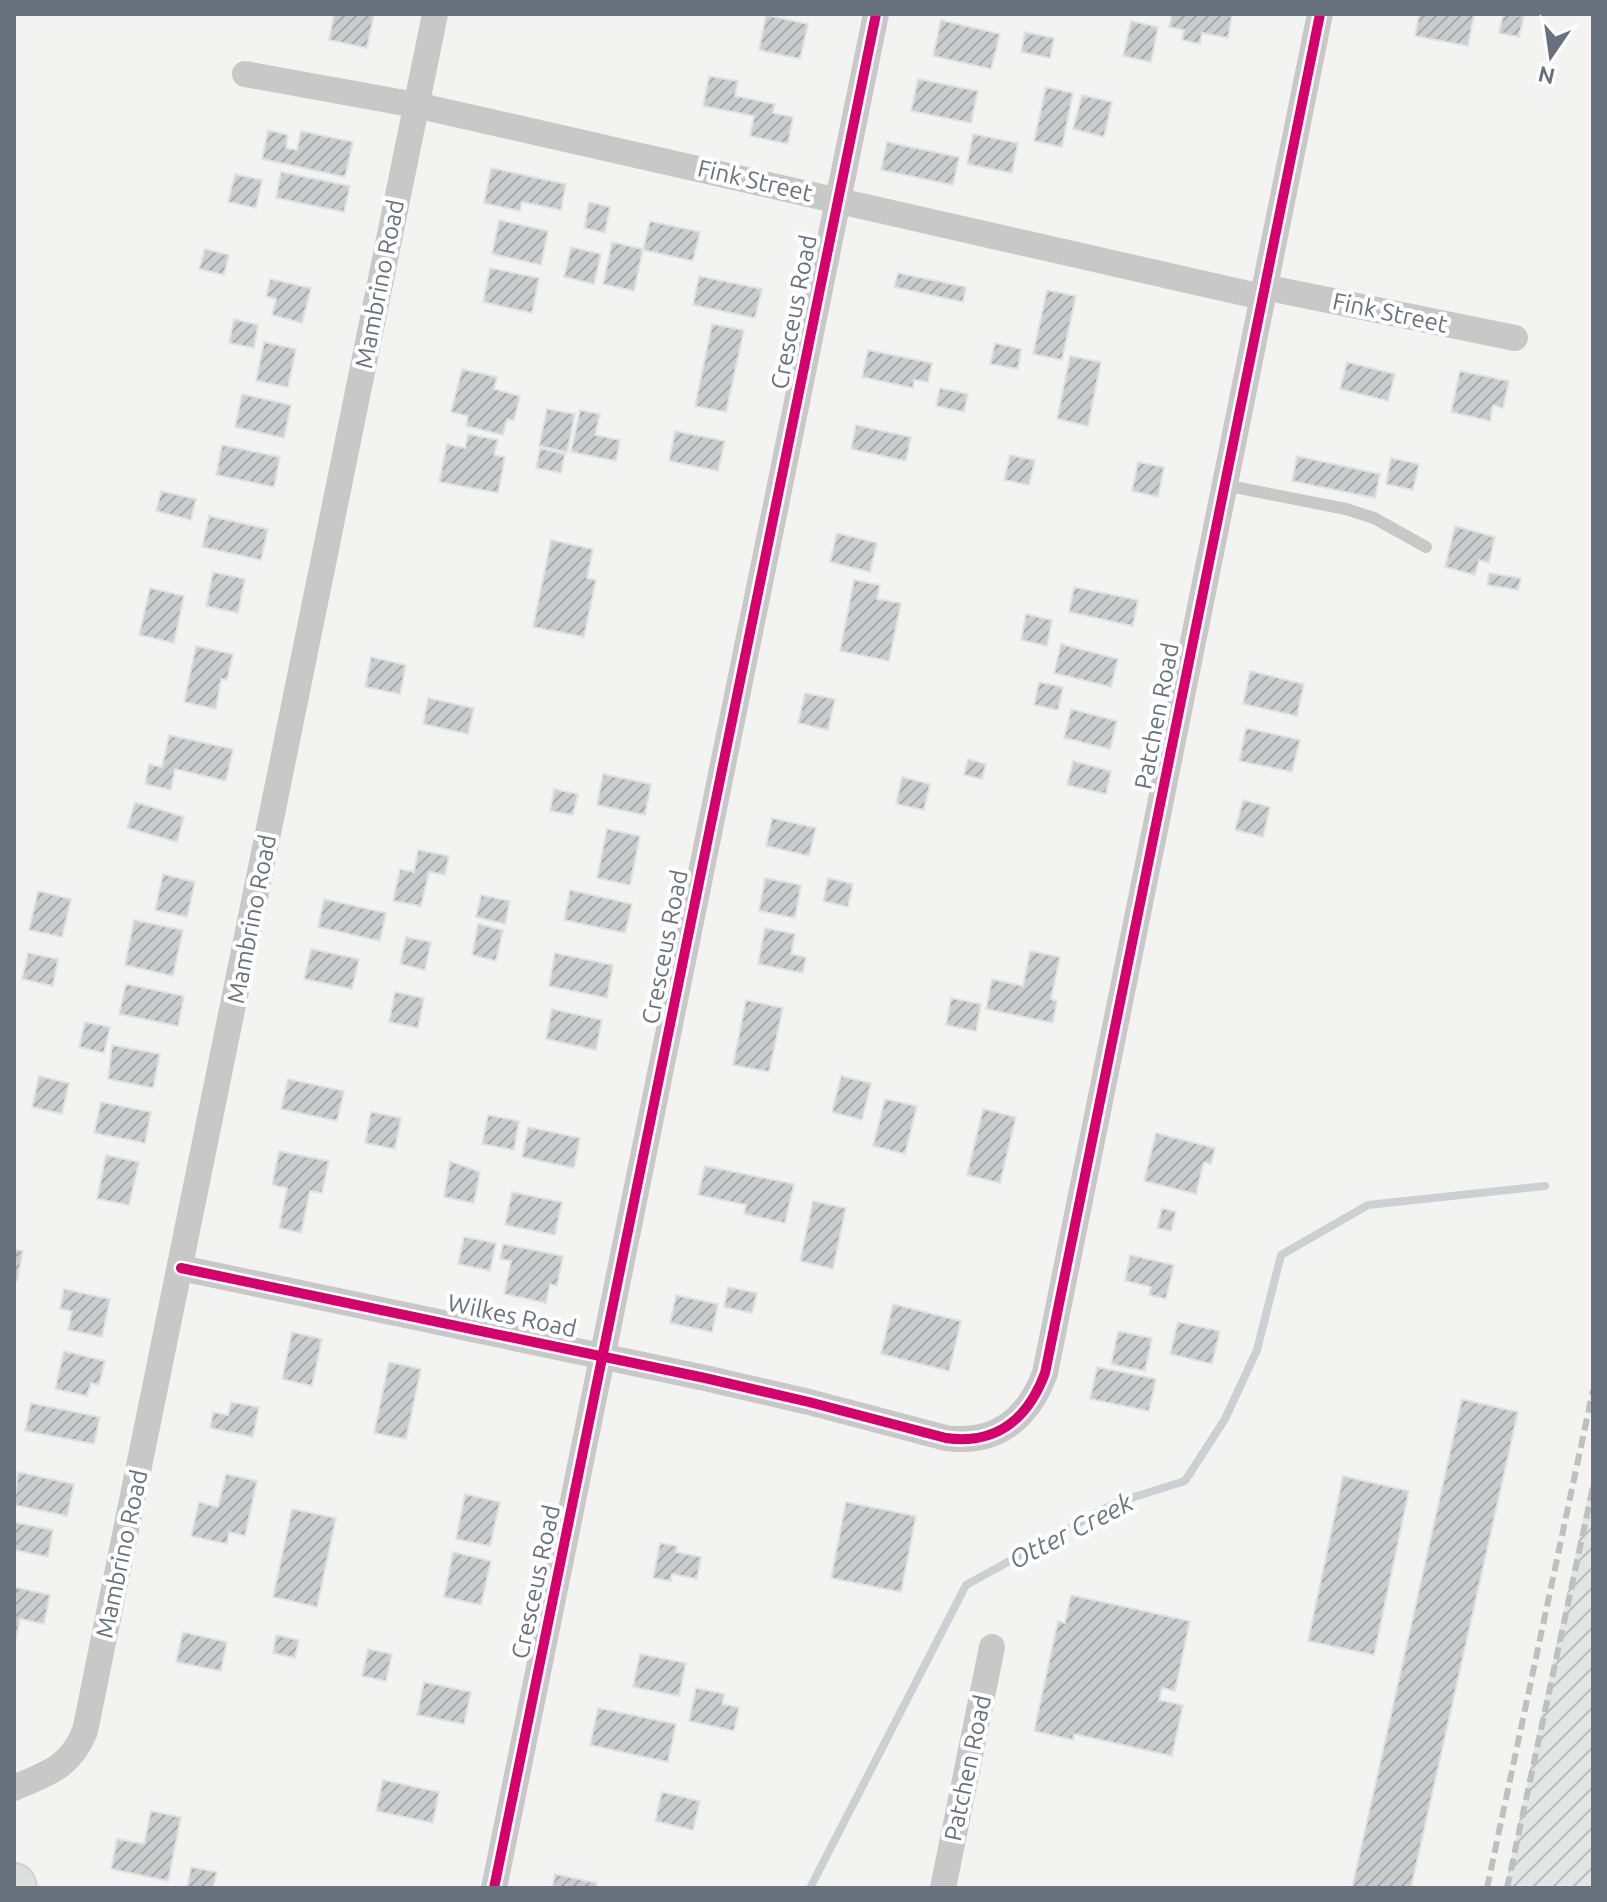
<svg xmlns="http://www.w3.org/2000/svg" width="1607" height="1902" font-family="Ubuntu,sans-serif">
  <defs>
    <pattern id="industrial-furrows" width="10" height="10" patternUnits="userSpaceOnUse" patternTransform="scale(2)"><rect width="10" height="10" fill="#e3e4e4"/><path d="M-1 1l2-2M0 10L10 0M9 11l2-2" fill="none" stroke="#bcbdbe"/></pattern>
    <pattern id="building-hatch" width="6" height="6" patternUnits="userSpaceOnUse" patternTransform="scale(2)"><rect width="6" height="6" fill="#cbcccd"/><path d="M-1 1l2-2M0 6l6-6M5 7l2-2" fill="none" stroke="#a9aaac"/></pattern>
  </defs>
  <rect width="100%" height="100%" fill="#f3f3f2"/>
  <polygon fill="url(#industrial-furrows)" points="1593,1472 1593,1888 1505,1888"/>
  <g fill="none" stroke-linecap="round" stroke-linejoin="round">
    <polyline stroke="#cad0d3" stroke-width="8" points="810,1888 966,1585 1115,1503 1185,1481 1225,1419 1257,1350 1281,1255 1368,1205 1545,1186"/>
  </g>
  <g fill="url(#building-hatch)" stroke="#e2e2e2" stroke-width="2">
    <polygon points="334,14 374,14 367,48 329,40"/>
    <polygon points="1172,14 1232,15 1228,38 1202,33 1200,44 1182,40 1184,30 1169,27"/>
    <polygon points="1419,14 1474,15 1468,46 1415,36"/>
    <polygon points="1503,14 1524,16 1519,37 1499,33"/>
    <polygon points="766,15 808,24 800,59 759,50"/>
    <polygon points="941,20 1000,34 991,69 933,56"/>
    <polygon points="1131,21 1158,27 1151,62 1123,56"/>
    <polygon points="1025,32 1054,38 1050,58 1021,52"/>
    <polygon points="709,76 738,81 735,96 775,104 773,113 793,117 788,144 750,136 754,116 703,106"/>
    <polygon points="918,79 978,91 971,123 911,111"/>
    <polygon points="1046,87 1073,93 1062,147 1034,141"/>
    <polygon points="1082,95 1112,102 1104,137 1073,129"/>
    <polygon points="268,130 288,135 286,148 297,150 301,131 353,142 345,177 262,159"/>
    <polygon points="973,134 1018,143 1012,173 967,164"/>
    <polygon points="887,142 959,157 953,185 881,170"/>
    <polygon points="491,168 566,184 561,210 522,202 520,211 484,203"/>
    <polygon points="281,172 350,186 344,212 276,198"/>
    <polygon points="235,174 262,180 256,208 228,202"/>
    <polygon points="589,202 610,207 605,233 584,228"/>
    <polygon points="499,220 548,231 541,265 492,254"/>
    <polygon points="650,221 700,232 693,261 643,250"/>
    <polygon points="612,242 643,249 634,291 603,284"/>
    <polygon points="571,247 601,254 594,284 564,277"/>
    <polygon points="205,249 229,255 224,275 199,269"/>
    <polygon points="490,268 539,278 532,313 483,302"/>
    <polygon points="898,273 966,287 963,302 894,287"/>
    <polygon points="699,276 762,289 755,318 693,305"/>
    <polygon points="270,279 311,288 302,323 272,315 276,299 266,296"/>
    <polygon points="1047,290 1076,296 1062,360 1033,354"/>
    <polygon points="234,319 258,325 254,348 229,343"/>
    <polygon points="712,324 744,330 726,412 695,406"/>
    <polygon points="264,342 296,349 288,387 256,381"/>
    <polygon points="995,343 1021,349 1018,369 990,364"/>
    <polygon points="868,350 932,363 928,382 914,380 913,388 862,377"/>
    <polygon points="1070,356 1101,362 1088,426 1057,419"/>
    <polygon points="1347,362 1395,374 1388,401 1340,389"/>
    <polygon points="462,369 497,377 494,389 520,396 514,421 507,419 503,435 466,426 468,416 451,412"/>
    <polygon points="1460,371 1509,381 1503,408 1493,405 1490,421 1451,412"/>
    <polygon points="940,388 968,394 964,412 936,406"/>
    <polygon points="242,394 291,405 284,438 235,427"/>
    <polygon points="547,409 575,414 567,452 539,446"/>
    <polygon points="580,410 600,414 595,435 620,440 616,461 571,452"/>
    <polygon points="856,425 911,437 906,461 851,449"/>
    <polygon points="675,431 725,441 718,471 669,461"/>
    <polygon points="468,434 498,440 494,455 505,457 498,493 439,482 447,444 465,448"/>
    <polygon points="222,445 280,457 274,487 216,475"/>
    <polygon points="540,448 565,454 561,473 536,468"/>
    <polygon points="1010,455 1035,460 1029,485 1004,480"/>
    <polygon points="1297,456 1380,474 1375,498 1292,481"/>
    <polygon points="1391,458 1419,464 1413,490 1386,484"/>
    <polygon points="1138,462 1164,467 1158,497 1132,491"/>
    <polygon points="161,491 196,499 191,520 156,511"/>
    <polygon points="209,516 268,529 261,560 202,547"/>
    <polygon points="1455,526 1495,537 1489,563 1479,560 1475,575 1445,567"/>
    <polygon points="837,533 877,543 870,572 830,562"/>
    <polygon points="551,540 593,549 587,578 596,580 584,637 533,627"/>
    <polygon points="213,572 245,579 238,613 206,606"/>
    <polygon points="1489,573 1521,578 1518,590 1487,585"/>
    <polygon points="854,580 880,585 877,599 901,603 889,661 840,651"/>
    <polygon points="1074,587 1138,600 1133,626 1069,612"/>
    <polygon points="150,588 184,596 174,643 139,635"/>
    <polygon points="1026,614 1052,620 1047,646 1021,640"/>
    <polygon points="1061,644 1118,659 1111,687 1054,673"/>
    <polygon points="196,646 233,654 227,680 221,679 216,709 184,702"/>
    <polygon points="371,657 406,665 400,694 365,687"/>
    <polygon points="1250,671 1304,684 1297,716 1243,704"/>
    <polygon points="1039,682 1063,687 1058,710 1034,705"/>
    <polygon points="805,693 835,699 828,730 798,723"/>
    <polygon points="428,698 474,708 468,734 423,724"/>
    <polygon points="1071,709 1117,721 1110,749 1064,738"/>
    <polygon points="1246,728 1300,740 1292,772 1239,761"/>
    <polygon points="169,735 233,749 226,781 175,769 171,790 145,784 149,764 162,767"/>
    <polygon points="968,759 986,764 982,779 964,775"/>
    <polygon points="1073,761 1111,771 1106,794 1067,785"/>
    <polygon points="603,774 651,784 645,815 597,805"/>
    <polygon points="902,777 930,784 924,810 896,804"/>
    <polygon points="554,789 578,794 573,815 550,811"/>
    <polygon points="1243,800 1270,807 1263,837 1235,830"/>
    <polygon points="135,802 184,817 177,842 127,828"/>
    <polygon points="772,818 816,828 809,856 766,846"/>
    <polygon points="607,829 640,836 630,885 597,878"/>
    <polygon points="418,850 449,856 445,875 429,872 421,906 393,901 400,869 414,872"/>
    <polygon points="163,874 195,882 187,917 155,910"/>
    <polygon points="765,878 801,885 795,918 759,911"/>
    <polygon points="828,878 853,884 848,907 823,901"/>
    <polygon points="570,890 632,904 625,933 564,920"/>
    <polygon points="38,891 71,899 62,937 29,930"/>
    <polygon points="481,895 510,901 505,924 476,917"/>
    <polygon points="324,899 386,913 380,941 318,927"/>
    <polygon points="134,920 183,930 173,976 125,965"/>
    <polygon points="478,924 503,930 496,961 472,955"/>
    <polygon points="765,928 795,934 791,954 806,957 803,973 758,964"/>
    <polygon points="406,937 431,942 425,970 400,964"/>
    <polygon points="311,949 359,959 352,989 304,979"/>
    <polygon points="1030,951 1060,957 1051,999 1057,1001 1053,1023 986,1009 992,979 1023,986"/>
    <polygon points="28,953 58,959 53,986 22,979"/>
    <polygon points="555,953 613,965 607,998 549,986"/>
    <polygon points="126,984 184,996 178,1026 119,1014"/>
    <polygon points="395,992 424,998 418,1028 389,1022"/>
    <polygon points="951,998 981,1004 976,1031 946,1025"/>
    <polygon points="746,1000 783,1008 769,1072 733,1065"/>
    <polygon points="552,1009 602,1020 596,1050 546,1039"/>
    <polygon points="85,1022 110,1027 104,1053 79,1047"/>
    <polygon points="112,1045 160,1054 153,1088 108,1079"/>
    <polygon points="39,1076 69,1083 62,1114 32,1107"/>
    <polygon points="841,1076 871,1083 862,1120 832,1112"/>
    <polygon points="288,1079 344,1091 337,1121 281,1109"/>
    <polygon points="885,1099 917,1106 905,1154 873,1146"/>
    <polygon points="101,1102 151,1112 145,1143 94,1133"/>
    <polygon points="983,1109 1016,1117 1000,1183 967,1175"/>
    <polygon points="371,1112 401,1118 395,1149 365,1143"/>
    <polygon points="488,1115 519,1121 514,1150 482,1144"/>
    <polygon points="528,1127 580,1138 574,1168 522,1157"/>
    <polygon points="1156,1133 1215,1148 1211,1164 1204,1162 1196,1194 1144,1181"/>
    <polygon points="279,1151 329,1161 322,1193 310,1191 301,1233 279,1228 287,1188 272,1185"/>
    <polygon points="106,1155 139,1162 129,1205 97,1199"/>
    <polygon points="450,1161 480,1172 474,1203 444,1197"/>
    <polygon points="705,1166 794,1184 785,1223 744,1214 746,1205 698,1195"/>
    <polygon points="512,1192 562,1202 555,1235 505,1225"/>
    <polygon points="813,1201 846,1208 833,1269 800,1261"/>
    <polygon points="1162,1208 1176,1212 1171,1231 1157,1228"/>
    <polygon points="464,1237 496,1243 490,1271 458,1264"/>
    <polygon points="503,1244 563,1256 557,1286 550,1284 546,1303 504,1294 511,1261 500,1259"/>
    <polygon points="14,1249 23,1251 17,1281 14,1280"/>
    <polygon points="1130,1255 1174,1265 1166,1299 1149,1295 1151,1287 1125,1281"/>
    <polygon points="728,1287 757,1293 752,1313 724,1307"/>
    <polygon points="64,1289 110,1299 102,1337 68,1330 72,1311 60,1309"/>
    <polygon points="676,1295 718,1304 712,1332 670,1323"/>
    <polygon points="893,1304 961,1321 949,1371 881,1354"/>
    <polygon points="1178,1322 1220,1331 1212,1364 1170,1354"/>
    <polygon points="1118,1331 1152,1338 1145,1371 1111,1364"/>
    <polygon points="292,1332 322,1339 312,1386 282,1379"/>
    <polygon points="64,1351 105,1361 99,1385 91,1383 87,1396 55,1389"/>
    <polygon points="389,1362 421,1369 406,1439 374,1433"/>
    <polygon points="1097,1367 1156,1379 1149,1411 1090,1399"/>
    <polygon points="1462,1399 1518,1412 1411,1888 1352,1888"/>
    <polygon points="231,1402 259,1407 253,1437 210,1428 213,1412 228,1415"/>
    <polygon points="31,1403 100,1417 94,1444 25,1431"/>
    <polygon points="18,1472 74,1484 67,1516 14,1505"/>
    <polygon points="226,1474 257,1481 245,1536 229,1532 227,1544 191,1536 199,1502 218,1507"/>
    <polygon points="1343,1476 1409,1491 1374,1655 1308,1641"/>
    <polygon points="465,1494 500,1502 490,1546 456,1539"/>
    <polygon points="846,1502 916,1516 901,1592 831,1578"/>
    <polygon points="292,1509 336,1518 317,1607 273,1597"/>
    <polygon points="14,1522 53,1530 48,1557 14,1550"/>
    <polygon points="660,1543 677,1546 676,1552 701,1557 697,1579 672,1574 671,1581 653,1578"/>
    <polygon points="453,1552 491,1561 481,1605 444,1597"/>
    <polygon points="14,1587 50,1595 44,1624 20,1619 14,1648"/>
    <polygon points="1071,1595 1190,1621 1175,1691 1162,1688 1159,1700 1183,1705 1172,1756 1074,1734 1073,1740 1034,1731 1058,1621 1065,1623"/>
    <polygon points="183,1632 227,1642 221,1671 176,1662"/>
    <polygon points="276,1635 299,1640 295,1658 273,1653"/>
    <polygon points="368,1649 392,1654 386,1681 362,1676"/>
    <polygon points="640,1654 686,1663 679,1696 633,1687"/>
    <polygon points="424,1682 471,1692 464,1724 417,1715"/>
    <polygon points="696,1688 725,1694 722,1704 739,1707 734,1731 689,1721"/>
    <polygon points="598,1708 676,1724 668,1762 590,1745"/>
    <polygon points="383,1780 439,1792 433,1823 376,1811"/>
    <polygon points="662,1792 700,1801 693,1830 655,1821"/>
    <polygon points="151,1811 181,1817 168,1881 111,1869 117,1839 144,1844"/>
    <polygon points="191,1867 217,1872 213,1888 187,1888"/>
    <polygon points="555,1874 597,1883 596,1888 552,1888"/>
  </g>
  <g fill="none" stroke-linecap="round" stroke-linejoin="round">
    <g stroke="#d0d0d1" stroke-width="46">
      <polyline id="primary" points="14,1885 15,1888"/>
    </g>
    <polyline stroke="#c8c8c9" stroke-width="12" points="1224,485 1346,509 1374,518 1426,547"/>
    <g stroke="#c8c8c9" stroke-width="26">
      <polyline points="245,74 416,105 1262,297"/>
      <polyline points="1264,287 1515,338"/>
      <path d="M181,1268l524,110 104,24 137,36c50,7 82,-19 99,-65l275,-1359"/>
      <path d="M14,1788c34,-15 56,-20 71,-57l350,-1717"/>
      <polyline points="494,1888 876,14"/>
      <polyline points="943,1888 992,1647"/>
    </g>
    <use href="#primary" stroke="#dddede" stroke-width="42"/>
    <g stroke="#bebfc0" stroke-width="6" stroke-dasharray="12 6" stroke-linecap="butt">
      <polyline points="1487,1888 1593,1390"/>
      <polyline points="1507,1888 1593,1487"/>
    </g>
    <g stroke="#fff" stroke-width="15">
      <g id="cycleway">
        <path d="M181,1268l524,110 104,24 137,36c50,7 82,-19 99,-65l275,-1359"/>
        <polyline points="494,1888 876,14"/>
      </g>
    </g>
    <use href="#cycleway" stroke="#d6006c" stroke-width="10"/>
  </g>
  <g text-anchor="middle" stroke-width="8" stroke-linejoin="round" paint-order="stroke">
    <g font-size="24" fill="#67727e" stroke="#fff">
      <text transform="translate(755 181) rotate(13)" y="8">Fink Street</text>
      <text transform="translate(380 284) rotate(-79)" y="8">Mambrino Road</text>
      <text transform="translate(794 312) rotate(-79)" y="8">Cresceus Road</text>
      <text transform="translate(1390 313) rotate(12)" y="8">Fink Street</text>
      <text transform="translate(1157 716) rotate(-79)" y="8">Patchen Road</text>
      <text transform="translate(252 919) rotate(-79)" y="8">Mambrino Road</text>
      <text transform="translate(665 947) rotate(-79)" y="8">Cresceus Road</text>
      <text transform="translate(512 1316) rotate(12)" y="8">Wilkes Road</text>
      <text transform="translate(122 1554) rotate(-78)" y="8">Mambrino Road</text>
      <text transform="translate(536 1582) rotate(-78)" y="8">Cresceus Road</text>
      <text transform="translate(968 1768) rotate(-78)" y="8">Patchen Road</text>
    </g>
    <g font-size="26" font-style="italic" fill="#687982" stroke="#fff">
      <text transform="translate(1071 1531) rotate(-27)" y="9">Otter Creek</text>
    </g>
  </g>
  <rect width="1607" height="1902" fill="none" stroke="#67727e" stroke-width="32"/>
  <g transform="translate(1551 56) rotate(193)" stroke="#ffffff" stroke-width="6" paint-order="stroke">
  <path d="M0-6L14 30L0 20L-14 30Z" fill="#67727e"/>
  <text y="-12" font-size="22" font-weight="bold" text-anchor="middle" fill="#67727e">N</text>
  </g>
</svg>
